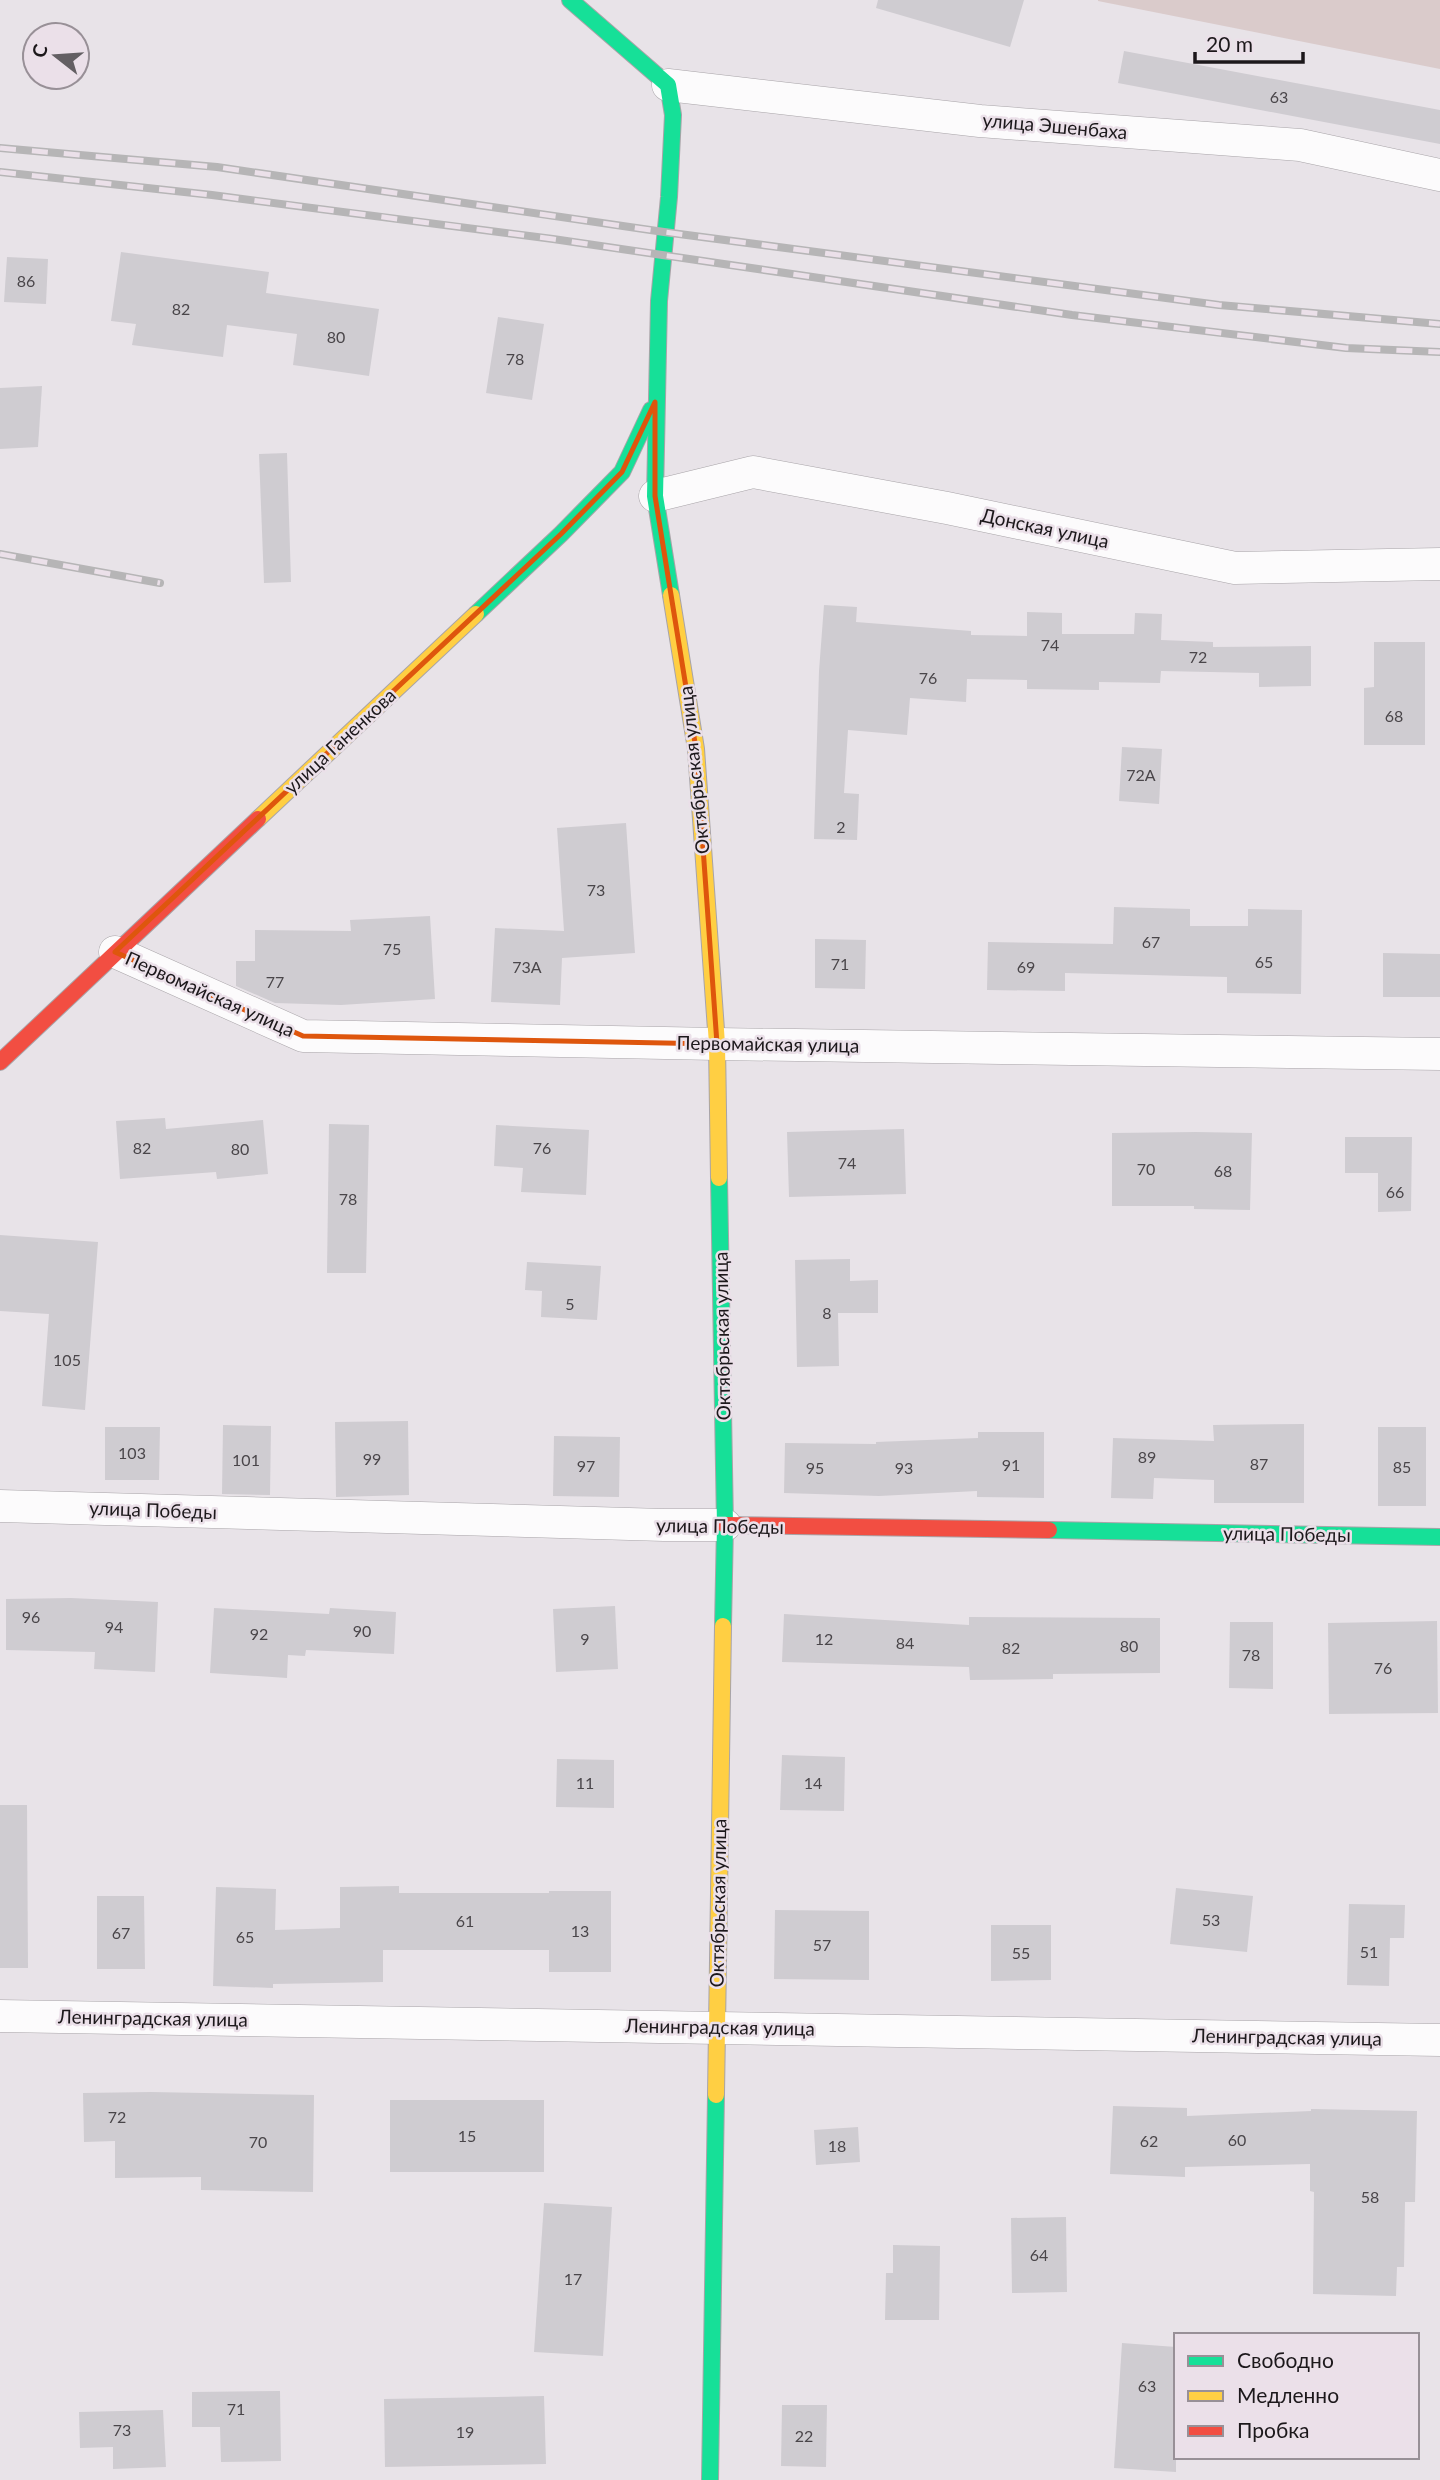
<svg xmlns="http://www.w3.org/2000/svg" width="1440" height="2480" font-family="Lato,sans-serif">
  <rect width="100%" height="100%" fill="#e8e3e8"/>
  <polygon fill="#dacbcb" points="1440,0 1440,69 1098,1 1098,0"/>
  <g fill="#cfccd1">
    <polygon points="878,0 1024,0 1010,47 876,8"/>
    <polygon points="1124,51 1440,110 1440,144 1118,83"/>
    <polygon points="121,252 269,272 266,293 379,309 369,376 293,365 297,334 227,325 223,357 132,345 136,324 111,321"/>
    <polygon points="7,257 48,259 46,304 4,302"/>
    <polygon points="498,317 544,324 532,400 486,393"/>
    <polygon points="42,386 38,447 0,449 0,388"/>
    <polygon points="287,453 291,582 264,583 259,454"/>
    <polygon points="824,605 857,607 856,622 971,631 971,635 1027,636 1027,612 1062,613 1062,634 1134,634 1135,613 1162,614 1161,640 1213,642 1213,647 1311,646 1311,686 1259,687 1259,673 1161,671 1160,683 1099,682 1099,690 1027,689 1027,680 967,679 966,702 910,698 907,735 848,730 844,793 859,794 857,840 814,839 819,671"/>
    <polygon points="1374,642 1425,642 1425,745 1364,745 1364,688 1374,687"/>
    <polygon points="1122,747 1162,749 1159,804 1119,801"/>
    <polygon points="626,823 635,953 562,958 560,1005 491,1002 495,928 564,931 557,828"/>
    <polygon points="1114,907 1190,909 1190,926 1248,926 1248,909 1302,910 1301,994 1227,993 1227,977 1065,973 1065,991 987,990 988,942 1113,944"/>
    <polygon points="430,916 435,999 341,1005 275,1003 236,986 236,961 255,961 255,930 351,931 350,920"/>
    <polygon points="815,939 866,940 865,989 815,988"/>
    <polygon points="1383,953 1440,954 1440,997 1383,997"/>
    <polygon points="165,1118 166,1129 263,1120 268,1174 217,1179 216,1172 120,1179 116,1121"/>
    <polygon points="329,1124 369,1125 366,1273 327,1273"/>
    <polygon points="496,1125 589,1130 586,1195 521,1192 523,1168 494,1166"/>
    <polygon points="904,1129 906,1194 789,1197 787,1132"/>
    <polygon points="1196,1132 1252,1133 1250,1210 1194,1209 1194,1206 1112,1206 1112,1133"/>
    <polygon points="1345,1137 1412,1137 1411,1211 1378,1212 1378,1173 1345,1173"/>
    <polygon points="0,1235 98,1242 85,1410 42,1406 49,1314 0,1311"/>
    <polygon points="850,1259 850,1281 878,1280 878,1313 838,1313 839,1366 797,1367 795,1260"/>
    <polygon points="527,1262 601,1266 597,1320 541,1317 542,1291 525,1290"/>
    <polygon points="408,1421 409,1495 336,1497 335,1422"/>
    <polygon points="1304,1424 1304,1503 1214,1503 1214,1480 1154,1478 1153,1499 1111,1498 1113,1438 1214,1441 1213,1425"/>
    <polygon points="223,1425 271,1426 270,1495 222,1494"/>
    <polygon points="105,1427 160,1427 159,1480 105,1480"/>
    <rect x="1378" y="1427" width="48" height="79"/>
    <polygon points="978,1432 1044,1432 1044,1498 977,1497 977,1491 879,1496 784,1493 785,1443 876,1444 876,1442 978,1438"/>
    <polygon points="554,1436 620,1437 619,1497 553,1496"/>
    <polygon points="71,1598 158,1602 155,1672 94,1669 95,1652 6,1650 6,1599"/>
    <polygon points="615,1606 618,1669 556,1672 553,1609"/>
    <polygon points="214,1608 329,1614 330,1608 396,1612 394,1654 306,1650 305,1656 288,1655 287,1678 210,1673"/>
    <polygon points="784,1614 969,1625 969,1617 1160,1618 1160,1673 1053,1674 1053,1679 970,1680 969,1667 782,1662"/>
    <polygon points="1437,1621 1438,1713 1329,1714 1328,1623"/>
    <polygon points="1230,1622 1273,1622 1273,1689 1229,1688"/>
    <polygon points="782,1755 845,1757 844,1811 780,1810"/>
    <polygon points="557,1759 614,1760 614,1808 556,1807"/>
    <polygon points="0,1805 27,1805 28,1968 0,1968"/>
    <polygon points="399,1886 399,1893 549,1893 549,1891 611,1891 611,1972 549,1972 549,1950 383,1950 383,1982 273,1984 273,1988 213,1986 216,1887 276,1889 275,1930 340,1928 340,1887"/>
    <polygon points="1176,1888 1253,1896 1247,1952 1170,1944"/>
    <polygon points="97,1896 144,1896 145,1969 97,1969"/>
    <polygon points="1349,1904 1405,1905 1404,1938 1390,1938 1389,1986 1347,1985"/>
    <polygon points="775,1910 869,1911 869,1980 774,1979"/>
    <polygon points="991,1925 1051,1925 1051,1980 991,1981"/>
    <polygon points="151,2092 314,2095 313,2192 201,2190 201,2177 115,2178 115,2141 84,2142 83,2093"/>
    <rect x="390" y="2100" width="154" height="72"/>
    <polygon points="1113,2106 1187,2108 1187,2116 1311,2111 1311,2109 1417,2111 1415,2202 1405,2202 1404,2267 1397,2267 1396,2296 1313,2294 1314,2192 1310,2191 1310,2164 1185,2167 1185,2177 1110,2174"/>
    <polygon points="858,2127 860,2162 816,2165 814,2130"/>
    <polygon points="544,2203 612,2207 603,2356 534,2352"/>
    <polygon points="1066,2217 1067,2292 1012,2293 1011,2218"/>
    <polygon points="893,2245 940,2246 939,2320 885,2320 886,2273 893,2273"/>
    <polygon points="1122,2343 1176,2347 1176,2472 1114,2468"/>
    <polygon points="280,2391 281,2461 221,2462 220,2427 192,2427 192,2392"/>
    <polygon points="544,2396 546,2464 385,2467 384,2399"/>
    <polygon points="782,2405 827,2405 826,2467 781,2466"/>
    <polygon points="163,2410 166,2467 113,2469 113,2447 80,2448 79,2412"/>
  </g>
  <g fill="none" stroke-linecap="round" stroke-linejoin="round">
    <g stroke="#a8a4a8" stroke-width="33">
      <g id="street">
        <polyline points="668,85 980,121 1300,145 1440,175"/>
        <polyline points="655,496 753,472 947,508 1235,568 1440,564"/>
        <polyline points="115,952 303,1036 717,1044 1440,1054"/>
        <polyline points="0,1506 664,1525 725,1525"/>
        <polyline points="0,2016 1440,2040"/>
      </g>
    </g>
    <g stroke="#a8a4a8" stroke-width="18">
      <g id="fast">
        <polyline points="570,0 668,85 673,115 669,197 659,301 655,496 671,595"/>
        <polyline points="476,614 561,534 622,472 651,410"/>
        <polyline points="719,1178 725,1525 723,1626"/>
        <polyline points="1049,1530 1440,1537"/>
        <polyline points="710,2480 716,2095"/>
      </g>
    </g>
    <g stroke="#a8a4a8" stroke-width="18">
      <g id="slow">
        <polyline points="671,595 696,749 717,1044 719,1178"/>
        <polyline points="258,819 476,614"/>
        <polyline points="716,2095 723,1626"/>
      </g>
    </g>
    <g stroke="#a8a4a8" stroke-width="18">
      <g id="jam">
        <polyline points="0,1062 258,819"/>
        <polyline points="725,1525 1049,1530"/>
      </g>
    </g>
    <use href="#street" stroke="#fcfbfc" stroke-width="32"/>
    <use href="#fast" stroke="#16e098" stroke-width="16"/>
    <use href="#slow" stroke="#ffcf43" stroke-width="16"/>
    <use href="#jam" stroke="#f24e42" stroke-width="16"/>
    <g stroke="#b6b5b6" stroke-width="8">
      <g id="rail">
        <polyline points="0,148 217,167 664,232 1219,305 1440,324"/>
        <polyline points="0,172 212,195 553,239 1072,315 1346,348 1440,352"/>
        <polyline points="0,554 160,583"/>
      </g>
    </g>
    <use href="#rail" stroke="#ebe0e9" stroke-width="5" stroke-dasharray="16" stroke-linecap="butt"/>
  </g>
  <path fill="none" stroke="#de560d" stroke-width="5" stroke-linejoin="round" d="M655,402v94l41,253 21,295 -414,-8 -188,-84 446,-418 61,-62z"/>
  <g text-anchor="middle" stroke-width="5" stroke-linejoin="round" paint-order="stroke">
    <g font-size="16" fill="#4a464a">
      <text x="1279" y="103">63</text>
      <text x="26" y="287">86</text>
      <text x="181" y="315">82</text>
      <text x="336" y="343">80</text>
      <text x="515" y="365">78</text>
      <text x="1050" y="651">74</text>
      <text x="1198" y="663">72</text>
      <text x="928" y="684">76</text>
      <text x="1394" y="722">68</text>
      <text x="1141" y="781">72А</text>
      <text x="841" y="833">2</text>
      <text x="596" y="896">73</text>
      <text x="1151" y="948">67</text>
      <text x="392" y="955">75</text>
      <text x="1264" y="968">65</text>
      <text x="840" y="970">71</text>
      <text x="527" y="973">73А</text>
      <text x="1026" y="973">69</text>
      <text x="275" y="988">77</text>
      <text x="142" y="1154">82</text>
      <text x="542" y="1154">76</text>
      <text x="240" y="1155">80</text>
      <text x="847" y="1169">74</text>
      <text x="1146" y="1175">70</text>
      <text x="1223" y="1177">68</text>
      <text x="1395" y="1198">66</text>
      <text x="348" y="1205">78</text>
      <text x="570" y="1310">5</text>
      <text x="827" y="1319">8</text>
      <text x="67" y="1366">105</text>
      <text x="132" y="1459">103</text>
      <text x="1147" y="1463">89</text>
      <text x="372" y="1465">99</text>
      <text x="246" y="1466">101</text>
      <text x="1259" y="1470">87</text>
      <text x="1011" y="1471">91</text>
      <text x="586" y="1472">97</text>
      <text x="1402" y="1473">85</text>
      <text x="815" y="1474">95</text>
      <text x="904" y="1474">93</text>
      <text x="31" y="1623">96</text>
      <text x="114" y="1633">94</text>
      <text x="362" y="1637">90</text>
      <text x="259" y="1640">92</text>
      <text x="585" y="1645">9</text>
      <text x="824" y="1645">12</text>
      <text x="905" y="1649">84</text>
      <text x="1129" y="1652">80</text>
      <text x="1011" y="1654">82</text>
      <text x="1251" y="1661">78</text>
      <text x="1383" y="1674">76</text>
      <text x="585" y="1789">11</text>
      <text x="813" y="1789">14</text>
      <text x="1211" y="1926">53</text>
      <text x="465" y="1927">61</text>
      <text x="580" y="1937">13</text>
      <text x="121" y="1939">67</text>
      <text x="245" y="1943">65</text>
      <text x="822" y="1951">57</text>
      <text x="1369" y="1958">51</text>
      <text x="1021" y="1959">55</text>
      <text x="117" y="2123">72</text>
      <text x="467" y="2142">15</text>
      <text x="1237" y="2146">60</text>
      <text x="1149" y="2147">62</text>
      <text x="258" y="2148">70</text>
      <text x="837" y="2152">18</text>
      <text x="1370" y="2203">58</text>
      <text x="1039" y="2261">64</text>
      <text x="573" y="2285">17</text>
      <text x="1147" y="2392">63</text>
      <text x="236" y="2415">71</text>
      <text x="122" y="2436">73</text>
      <text x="465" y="2438">19</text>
      <text x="804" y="2442">22</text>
    </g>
    <g font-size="19" fill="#1c181b" stroke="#ebe0e9">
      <text transform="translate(1055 126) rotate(5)" y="7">улица Эшенбаха</text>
      <text transform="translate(1045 528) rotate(12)" y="7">Донская улица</text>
      <text transform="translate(340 741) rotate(-43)" y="7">улица Ганенкова</text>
      <text transform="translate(694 770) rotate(-96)" y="7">Октябрьская улица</text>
      <text transform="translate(210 994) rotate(24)" y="7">Первомайская улица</text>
      <text transform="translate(768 1044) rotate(1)" y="7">Первомайская улица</text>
      <text transform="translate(722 1336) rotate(-91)" y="7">Октябрьская улица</text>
      <text transform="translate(153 1510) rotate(2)" y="7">улица Победы</text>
      <text transform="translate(720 1526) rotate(1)" y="7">улица Победы</text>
      <text transform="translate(1287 1534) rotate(1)" y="7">улица Победы</text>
      <text transform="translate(718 1903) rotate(-89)" y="7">Октябрьская улица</text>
      <text transform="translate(153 2018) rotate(1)" y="7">Ленинградская улица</text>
      <text transform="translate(720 2027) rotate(1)" y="7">Ленинградская улица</text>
      <text transform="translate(1287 2037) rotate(1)" y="7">Ленинградская улица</text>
    </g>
  </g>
  <rect x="1174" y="2333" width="245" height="126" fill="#ebe0e9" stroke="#989097" stroke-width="2"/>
  <rect x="1188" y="2356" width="35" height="10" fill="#16e098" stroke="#989097" stroke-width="2"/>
  <text x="1237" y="2368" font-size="21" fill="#1c181b">Свободно</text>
  <rect x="1188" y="2391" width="35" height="10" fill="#ffcf43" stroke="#989097" stroke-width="2"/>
  <text x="1237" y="2403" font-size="21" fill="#1c181b">Медленно</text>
  <rect x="1188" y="2426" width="35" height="10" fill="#f24e42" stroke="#989097" stroke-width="2"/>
  <text x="1237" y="2438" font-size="21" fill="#1c181b">Пробка</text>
  <g transform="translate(56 56) rotate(287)"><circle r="33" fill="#ebe0e9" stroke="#989097" stroke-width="2"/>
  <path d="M0-5L12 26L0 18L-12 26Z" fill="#635f63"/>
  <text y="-10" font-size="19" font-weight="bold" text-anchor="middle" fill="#1c181b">С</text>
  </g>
  <path d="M1195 52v10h108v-10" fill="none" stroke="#1c181b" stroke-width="3.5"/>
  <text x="1206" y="52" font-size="21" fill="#1c181b" stroke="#ebe0e9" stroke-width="5" paint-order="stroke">20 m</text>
</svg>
